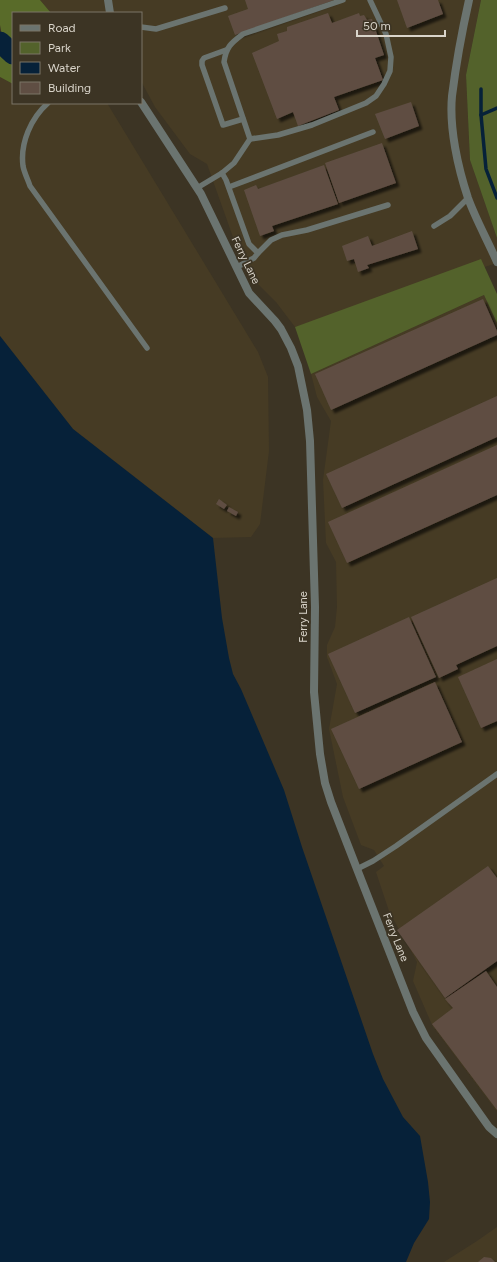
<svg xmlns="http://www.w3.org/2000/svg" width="497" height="1262" font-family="Figtree,sans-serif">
  <defs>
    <filter id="shadow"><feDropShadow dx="3.5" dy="3.5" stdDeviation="1" flood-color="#0009"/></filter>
  </defs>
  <rect width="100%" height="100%" fill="#3c3424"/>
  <g fill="#463b24">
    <polygon points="40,0 481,0 466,75 470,160 497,238 497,263 295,327 276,302 252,278 239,254 207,164 190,154 155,107 141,81 141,13 51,13"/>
    <polygon points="0,77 13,84 13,103 107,103 258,352 268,377 269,451 260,524 251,537 213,538 73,429 0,336"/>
    <polygon points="484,295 497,323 497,1112 433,1027 413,981 417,962 389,911 376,872 384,866 374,850 361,845 343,797 329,729 337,684 327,657 327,645 335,627 337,607 336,562 326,543 323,480 331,421 317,397 311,374"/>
    <polygon points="497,1227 497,1262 444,1262 477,1241"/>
  </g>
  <g fill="#53622b">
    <polygon points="481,0 497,0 497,238 470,160 466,75"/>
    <polygon points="481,259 497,294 497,323 484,295 311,374 295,327"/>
  </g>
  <g fill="#596b29">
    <polygon points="0,0 40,0 51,13 13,13 13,48 2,36 0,25"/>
    <polygon points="0,51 13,63 13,84 0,77"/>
  </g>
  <polygon fill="#062139" points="0,336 73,429 213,538 222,618 229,658 233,674 241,689 284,790 302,847 373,1054 383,1079 403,1117 420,1136 428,1182 430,1202 429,1219 414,1243 406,1262 0,1262"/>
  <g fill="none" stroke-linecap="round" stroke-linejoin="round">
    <g stroke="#062139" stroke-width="3.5">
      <polyline points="481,89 481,115 486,169 497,198"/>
      <polyline points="481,115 497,108"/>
    </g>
    <polyline stroke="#062139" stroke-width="21" points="0,42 13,54"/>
  </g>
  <g fill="#5f4e43" filter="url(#shadow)">
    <polygon points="245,0 334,0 235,35 228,16 248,9"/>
    <polygon points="397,0 438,0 443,14 407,28"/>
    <polygon points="328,13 332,23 359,13 360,16 364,15 367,20 372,19 384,55 375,58 383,80 334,97 339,110 298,126 293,112 277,119 252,53 279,41 277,34 287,31 287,27"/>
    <polygon points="411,102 419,126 385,139 375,114"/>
    <polygon points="382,143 396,183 339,203 325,163"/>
    <polygon points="324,165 338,204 272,226 274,231 260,236 244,190 256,185 258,189"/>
    <polygon points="412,231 418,249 367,265 369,268 358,272 354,259 347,261 342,246 368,236 372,246"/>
    <polygon points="483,299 497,331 497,335 331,410 315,374"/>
    <polygon points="497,396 497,437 342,508 326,474"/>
    <polygon points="497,445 497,495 347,563 328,522"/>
    <polygon points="219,499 227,505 224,509 216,504"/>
    <polygon points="229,507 238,512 236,516 227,511"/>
    <polygon points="497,578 497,646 456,665 458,669 439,678 411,617"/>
    <polygon points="409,617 436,677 355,713 328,654"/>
    <polygon points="497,659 497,721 481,728 458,677"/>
    <polygon points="435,682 462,742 359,789 331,729"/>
    <polygon points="488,866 497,878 497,961 445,998 397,930"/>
    <polygon points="486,971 497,987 497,1110 432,1024 453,1008 445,999"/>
    <polygon points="484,1257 491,1258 495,1262 478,1262"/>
  </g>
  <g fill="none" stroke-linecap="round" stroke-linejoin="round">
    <g stroke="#6b7470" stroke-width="5.5">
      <polyline points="141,27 156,29 225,8"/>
      <polyline points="226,50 204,58 202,61 202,65 223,125 243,119"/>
      <path d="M48,103c-17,15 -28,40 -25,63 1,6 5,14 7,20l117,162"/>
      <polyline points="250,139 278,135 312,125 366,103 376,96 384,84 390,71 391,57 386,34 370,0"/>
      <polyline points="222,173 226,180 249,244 258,253 254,258 237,267"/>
      <polyline points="229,187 373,132"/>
      <path d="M197,188l25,-15 12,-10 16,-24 -26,-77c2,-15 7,-19 19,-28l100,-34"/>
      <polyline points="434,226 450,216 468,198"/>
      <polyline points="258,253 271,240 282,235 307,230 388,205"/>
      <polyline points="357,869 373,861 396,846 497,774"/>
    </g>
    <g stroke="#6b7470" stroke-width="8">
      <polyline points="108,0 110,13"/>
      <path d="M469,0c-7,31 -13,64 -17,96 -3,32 6,72 16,102 8,22 20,43 29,64"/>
      <polyline points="141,102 201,194 249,293 275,321 281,329 291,348 298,366 307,410 310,441 315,607 314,692 320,754 325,783 331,802 357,869 413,1012 426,1038 489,1127 497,1134"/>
    </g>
  </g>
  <g text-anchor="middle" stroke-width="3.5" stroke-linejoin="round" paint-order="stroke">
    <g font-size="11" fill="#d9d4ca" stroke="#3c3424">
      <text transform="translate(246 260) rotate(64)" y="4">Ferry Lane</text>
      <text transform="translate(303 617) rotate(-90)" y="4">Ferry Lane</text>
      <text transform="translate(396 937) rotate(68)" y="4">Ferry Lane</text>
    </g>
  </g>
  <rect x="12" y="12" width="130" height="92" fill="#3c3424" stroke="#7b7466"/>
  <rect x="20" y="25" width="20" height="6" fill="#6b7470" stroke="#7b7466"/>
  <text x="48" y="32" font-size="12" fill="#d9d4ca">Road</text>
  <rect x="20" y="42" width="20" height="12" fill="#53622b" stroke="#7b7466"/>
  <text x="48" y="52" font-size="12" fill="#d9d4ca">Park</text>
  <rect x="20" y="62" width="20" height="12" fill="#062139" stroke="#7b7466"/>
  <text x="48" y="72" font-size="12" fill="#d9d4ca">Water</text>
  <rect x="20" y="82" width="20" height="12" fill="#5f4e43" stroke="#7b7466"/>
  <text x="48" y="92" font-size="12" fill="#d9d4ca">Building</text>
  <path d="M357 30v6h88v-6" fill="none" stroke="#d9d4ca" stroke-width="2"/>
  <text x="363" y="30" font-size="12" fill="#d9d4ca" stroke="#3c3424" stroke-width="3" paint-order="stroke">50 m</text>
</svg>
